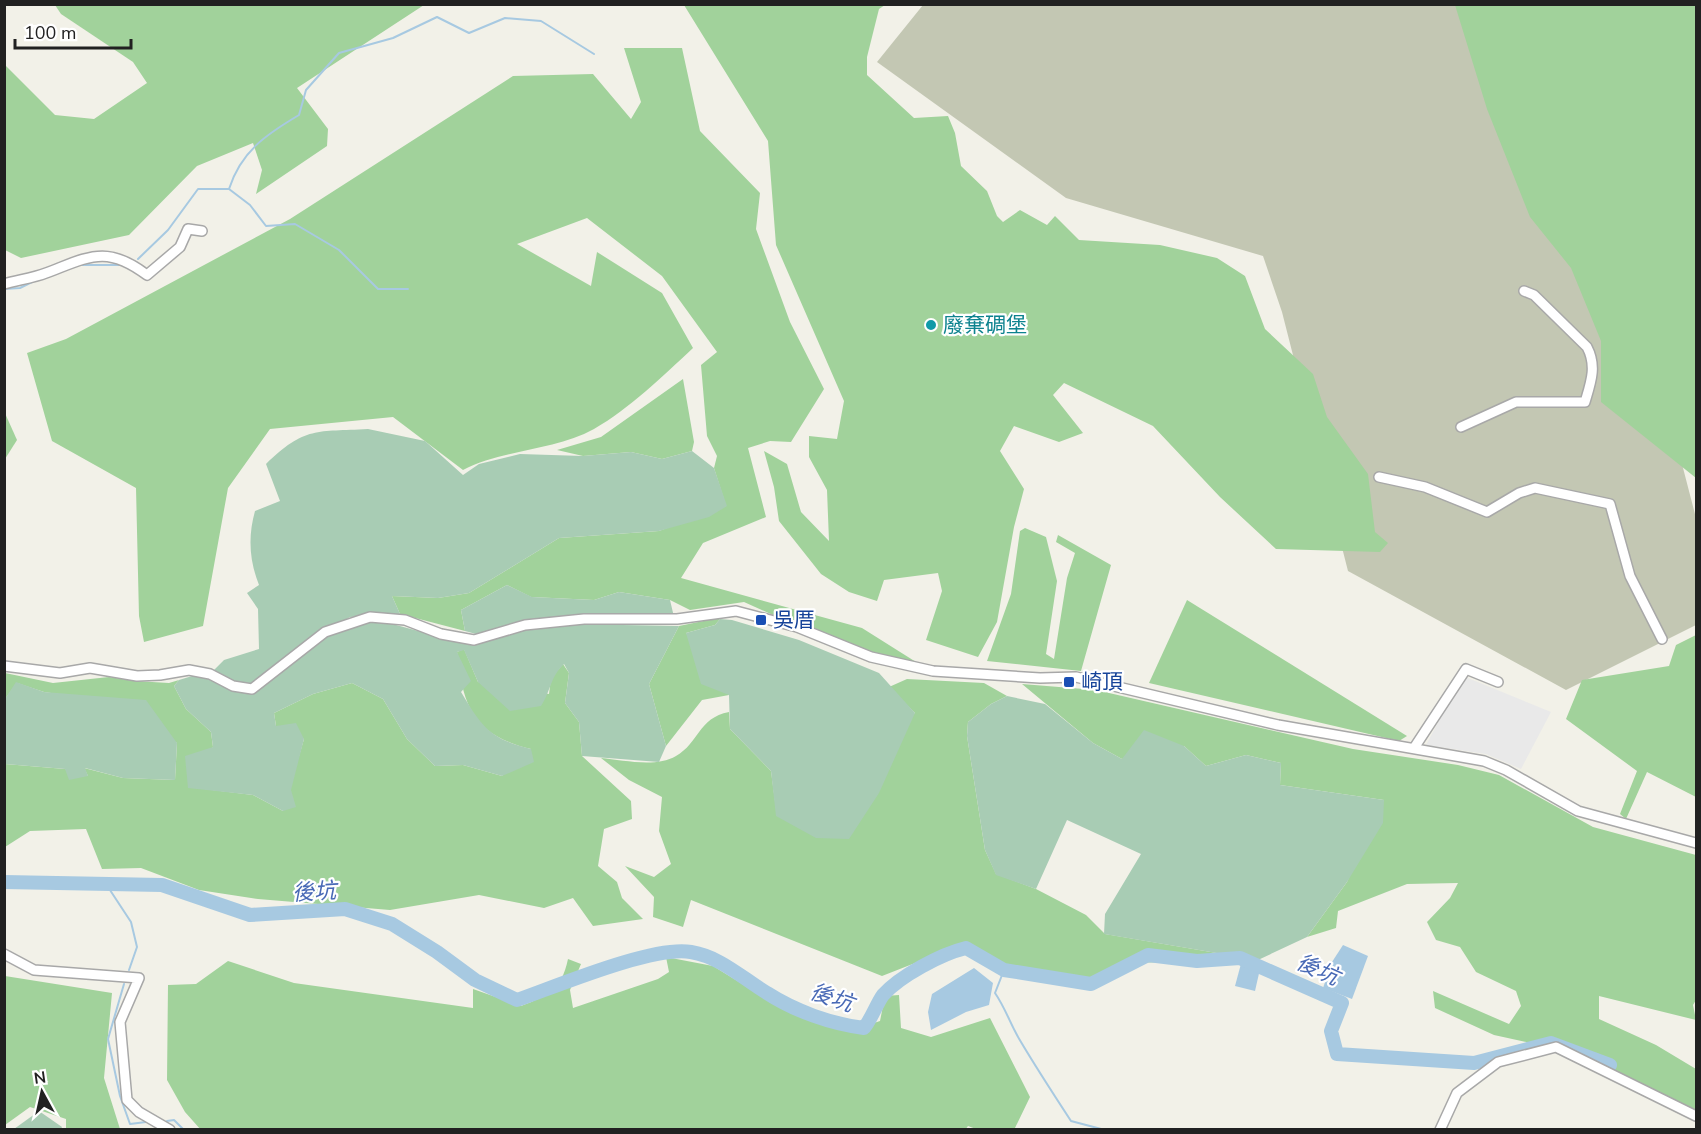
<svg xmlns="http://www.w3.org/2000/svg" width="1701" height="1134" font-family="'Nunito Sans','Noto Sans TC',sans-serif">
  <rect width="100%" height="100%" fill="#f2f1e8"/>
  <polygon fill="#c3c7b3" points="923,5 1563,5 1696,518 1696,625 1566,690 1348,571 1282,312 1263,256 1066,198 877,62"/>
  <g fill="#a1d29b">
    <polygon points="424,5 297,88 328,129 327,146 256,194 262,170 253,143 197,166 129,235 21,258 5,250 5,65 55,115 94,119 147,83 133,62 61,14 55,5"/>
    <polygon points="684,5 885,5 879,9 867,57 867,75 914,118 948,116 955,133 961,166 987,191 997,216 1003,222 1020,210 1047,225 1055,216 1079,240 1160,245 1217,258 1245,276 1265,329 1313,374 1327,417 1368,474 1375,532 1388,543 1380,552 1276,549 1220,497 1153,426 1064,383 1053,395 1083,433 1059,442 1014,426 1000,451 1024,489 1014,527 997,622 978,657 926,640 942,591 938,573 884,580 877,601 849,592 821,574 779,521 774,487 764,451 787,464 801,512 829,541 827,490 809,457 809,436 837,439 844,401 776,245 768,141"/>
    <polygon points="1455,5 1696,5 1696,478 1601,402 1601,341 1571,268 1530,217 1487,109"/>
    <path d="M624,48h58l18,83 60,62 -4,36 34,93 34,67 -33,53 -21,-1 -22,7 18,69 -63,26 -22,35 181,50 54,34 -27,-2 -96,-36 -49,-22 -54,8 -20,-10 -51,-8 -25,8 -63,-3 -24,-12 -46,25 4,21 -65,-17 -8,-18 46,2 31,-5 90,-55 100,-7 67,-25 -12,-38 3,-12 -10,-20 -6,-71 16,-13 -55,-76 -75,-58 -70,26 74,42 6,-34 65,41 31,55c-29,27 -64,61 -99,81 -40,22 -91,20 -131,41l-70,-53 -123,12 -42,59 -25,138 -59,16 -5,-26 -3,-128 -84,-47 -25,-88 39,-14 224,-120 223,-143 80,-2 38,45 10,-17z"/>
    <polygon points="683,379 694,442 692,451 662,459 631,452 583,456 557,450 601,437"/>
    <polygon points="4,411 17,440 5,459 4,459"/>
    <polygon points="1025,528 1046,537 1057,581 1046,654 1054,659 1067,578 1075,553 1056,542 1058,535 1111,565 1081,671 987,661 1011,594 1020,531"/>
    <polygon points="1187,600 1407,736 1399,741 1149,683"/>
    <polygon points="718,618 720,619 715,625 686,633 729,695 702,700 666,746 649,684 679,626"/>
    <polygon points="1696,635 1696,797 1647,772 1626,819 1620,814 1637,771 1566,719 1582,680 1669,666 1676,645"/>
    <path d="M464,649l14,33 71,12 2,-16 12,-14 6,9 -4,30 14,19 3,34 49,45 1,18 -28,10 -6,37 19,16 5,16 21,21 -50,7 -20,-28 -29,10 -65,-13 -89,15 -132,-11 -59,-9 -58,-22 -39,1 -16,-40 -56,2 -25,16v-83l60,5 23,7 -4,-8 39,10 52,2 2,-37 -91,-45 -42,-6 -27,-9 -12,16v-26l48,10 56,-6 26,4 34,2 10,-3 -5,6 12,23 25,23 2,15 -25,40 65,8 30,16 21,-72 -28,-13 -2,-13 39,-19 39,-11 31,16 24,40 28,27 28,-1 39,11 29,-27c-58,-14 -68,-42 -74,-97z"/>
    <path d="M907,679l77,4 23,13 -16,8 -23,18 -1,14 18,114 11,24 40,15 50,26 19,19 153,26 -133,3 -23,18c-51,-5 -102,-8 -146,-34l-74,29 -191,-76 -8,27 -30,-10 1,-20 -29,-31 29,11 17,-13 -12,-33 3,-34 -33,-17 -28,-22c22,2 55,10 75,-2 23,-13 22,-38 53,-44l1,17 41,42 6,45 138,-103 -26,-26z"/>
    <polygon points="1022,684 1096,690 1353,749 1458,765 1499,775 1593,827 1696,855 1696,1000 1693,1005 1696,1020 1599,996 1599,1019 1656,1045 1696,1069 1696,1117 1577,1053 1494,1035 1435,1008 1433,991 1509,1024 1521,1006 1516,991 1476,972 1460,947 1436,940 1427,922 1450,898 1458,883 1407,884 1338,911 1336,928 1307,937 1347,882 1384,800 1280,785 1281,763 1246,755 1206,766 1184,746 1122,759 1093,743"/>
    <path d="M666,957l47,9 67,41 70,24 30,-10 5,-25 14,-1 2,33 30,9 59,-19 40,79 -16,33 -38,-1 -8,-3 -3,4h-764l-16,-18 -18,-32 1,-95 28,-1 32,-23 66,22 179,25v-19l48,17c28,-11 40,-15 47,-47l13,5 -11,26 3,18 85,-29 11,-7z"/>
    <polygon points="5,976 112,993 104,1078 120,1129 66,1129 66,1119 30,1107 5,1125"/>
  </g>
  <g fill="#a8ccb4">
    <path d="M368,429l57,12 38,34 16,-11 41,-10 63,2 48,-4 31,7 30,-8 22,17 13,38 -18,11 -50,14 -100,7 -90,55 -31,5 -46,-2 8,18 -50,3 -21,12 -75,55 -20,-3 -20,-11 10,-10 35,-11 -1,-40 -11,-16 12,-8c-10,-25 -11,-49 -4,-74l25,-10 -14,-37c39,-38 51,-32 102,-35z"/>
    <polygon points="507,585 532,597 594,600 619,592 670,600 674,617 590,617 476,634 465,631 461,610"/>
    <path d="M374,619l70,19 34,4 48,-13 41,-5 112,2 -30,58 17,62 -7,16 -77,-6 -3,-34 -14,-19 4,-30 -5,-9c-14,13 -13,27 -23,42l-31,5 -32,-29 -14,-32 -7,2 14,29 -10,11c21,35 29,47 70,57l3,13 -32,14 -39,-11 -28,1 -28,-27 -24,-40 -31,-16 -39,11 -39,19 2,13 20,-3 8,16 -13,51 5,17 -13,4 -30,-16 -65,-7 -3,-32 28,-9 -2,-15 -25,-23 -12,-23 5,-6 23,-7 39,19 13,1 70,-55 21,-10z"/>
    <polygon points="720,619 732,620 799,640 879,673 915,713 879,793 849,839 816,838 776,816 771,771 730,729 729,695 701,684 686,633 715,625"/>
    <polygon points="16,682 44,692 146,700 177,743 175,780 123,778 85,768 88,776 69,780 65,769 5,764 5,699"/>
    <polygon points="1007,696 1045,704 1093,743 1122,759 1144,730 1184,746 1206,766 1246,755 1281,763 1280,785 1384,800 1383,823 1347,882 1307,937 1258,960 1104,934 1105,914 1141,854 1067,820 1036,889 996,875 985,850 967,736 968,722 991,704"/>
    <polygon points="39,1111 62,1127 61,1129 14,1129"/>
  </g>
  <polygon fill="#e9e9e9" points="1463,676 1551,712 1521,769 1486,754 1426,745"/>
  <g fill="#a7c9e1">
    <polygon points="1343,945 1368,956 1352,999 1323,988 1332,962"/>
    <polygon points="1242,960 1260,969 1255,991 1235,986"/>
    <polygon points="974,968 993,983 989,1005 966,1012 931,1030 928,1012 932,994"/>
  </g>
  <g fill="none" stroke-linecap="round" stroke-linejoin="round">
    <g stroke="#a7c9e1" stroke-width="2">
      <polyline points="229,189 250,205 266,226 295,224 339,250 378,289 408,289"/>
      <path d="M138,259l30,-29 30,-41h31c12,-38 38,-55 70,-74l7,-25 33,-37 54,-15 44,-21 32,16 36,-15 36,3 53,33"/>
      <polyline points="80,265 123,265"/>
      <polyline points="4,289 20,288 34,281"/>
      <polyline points="106,884 131,922 137,947 129,970"/>
      <path d="M1004,970l-9,23c11,16 16,33 26,49 16,27 33,53 50,79l34,9"/>
      <polyline points="124,984 108,1039 120,1096 130,1124 146,1122"/>
      <polyline points="167,1121 174,1120 184,1130"/>
    </g>
    <path stroke="#a7c9e1" stroke-width="14" d="M4,882l158,3 88,30 95,-6 47,15 45,28 38,28 42,20c40,-14 137,-55 174,-48 30,5 51,26 76,41 28,18 64,31 97,35 8,-10 13,-25 19,-33 17,-19 58,-41 83,-47l38,22 87,14 57,-29 49,6 43,-3 102,45 -11,28 6,23 137,9 77,-20 59,22"/>
    <g stroke="#a8a8a8" stroke-width="12">
      <g id="minor">
        <path d="M4,284c14,-4 29,-6 42,-11 43,-16 60,-29 101,2l33,-28 8,-18 14,2"/>
        <path d="M1461,427l55,-25h69c6,-20 12,-36 2,-55l-53,-52 -10,-4"/>
        <polyline points="1379,477 1425,487 1487,512 1519,493 1535,488 1610,504 1630,576 1662,639"/>
        <polyline points="4,666 60,673 90,668 137,676 160,675 189,670 210,674 233,686 252,689 325,632 370,617 405,620 441,634 474,640 525,625 584,619 677,619 736,611 797,627 871,657 933,671 1040,678 1076,677 1278,725 1484,761 1506,770 1578,811 1696,843"/>
        <polyline points="1414,748 1466,669 1498,682"/>
        <polyline points="4,954 34,970 139,978 120,1022 127,1100 139,1112 170,1130"/>
        <polyline points="1440,1130 1457,1093 1498,1062 1556,1047 1696,1116"/>
      </g>
    </g>
    <use href="#minor" stroke="#fff" stroke-width="9"/>
  </g>
  <circle fill="#0f9aa8" stroke="#fff" stroke-width="2" cx="931" cy="325" r="6"/>
  <g fill="#1a4fb4" stroke="#fff" stroke-width="2">
    <rect x="755" y="614" width="12" height="12" rx="3"/>
    <rect x="1063" y="676" width="12" height="12" rx="3"/>
  </g>
  <g text-anchor="middle" stroke-width="4.5" stroke-linejoin="round" paint-order="stroke">
    <g font-size="21" fill="#0d838f" stroke="#fff" text-anchor="start">
      <text x="943" y="332">廢棄碉堡</text>
    </g>
    <g font-size="21" fill="#164399" stroke="#fff" text-anchor="start">
      <text x="773" y="627">吳厝</text>
      <text x="1081" y="689">崎頂</text>
    </g>
    <g font-size="22" font-style="italic" fill="#496ab6" stroke="#fff">
      <text transform="translate(314 891) rotate(-3)" y="8">後坑</text>
      <text transform="translate(1318 969) rotate(24)" y="8">後坑</text>
      <text transform="translate(832 997) rotate(19)" y="8">後坑</text>
    </g>
  </g>
  <rect width="1701" height="1134" fill="none" stroke="#212121" stroke-width="12"/>
  <g transform="translate(42 1092) rotate(352)" stroke="#ffffff" stroke-width="4.5" paint-order="stroke">
  <path d="M0-4.5L10 22L0 15L-10 22Z" fill="#212121"/>
  <text y="-9" font-size="16" font-weight="bold" text-anchor="middle" fill="#212121">N</text>
  </g>
  <path d="M15 39v9h116v-9" fill="none" stroke="#212121" stroke-width="3"/>
  <text x="24" y="39" font-size="18" fill="#212121" stroke="#ffffff" stroke-width="4.5" paint-order="stroke">100 m</text>
</svg>
